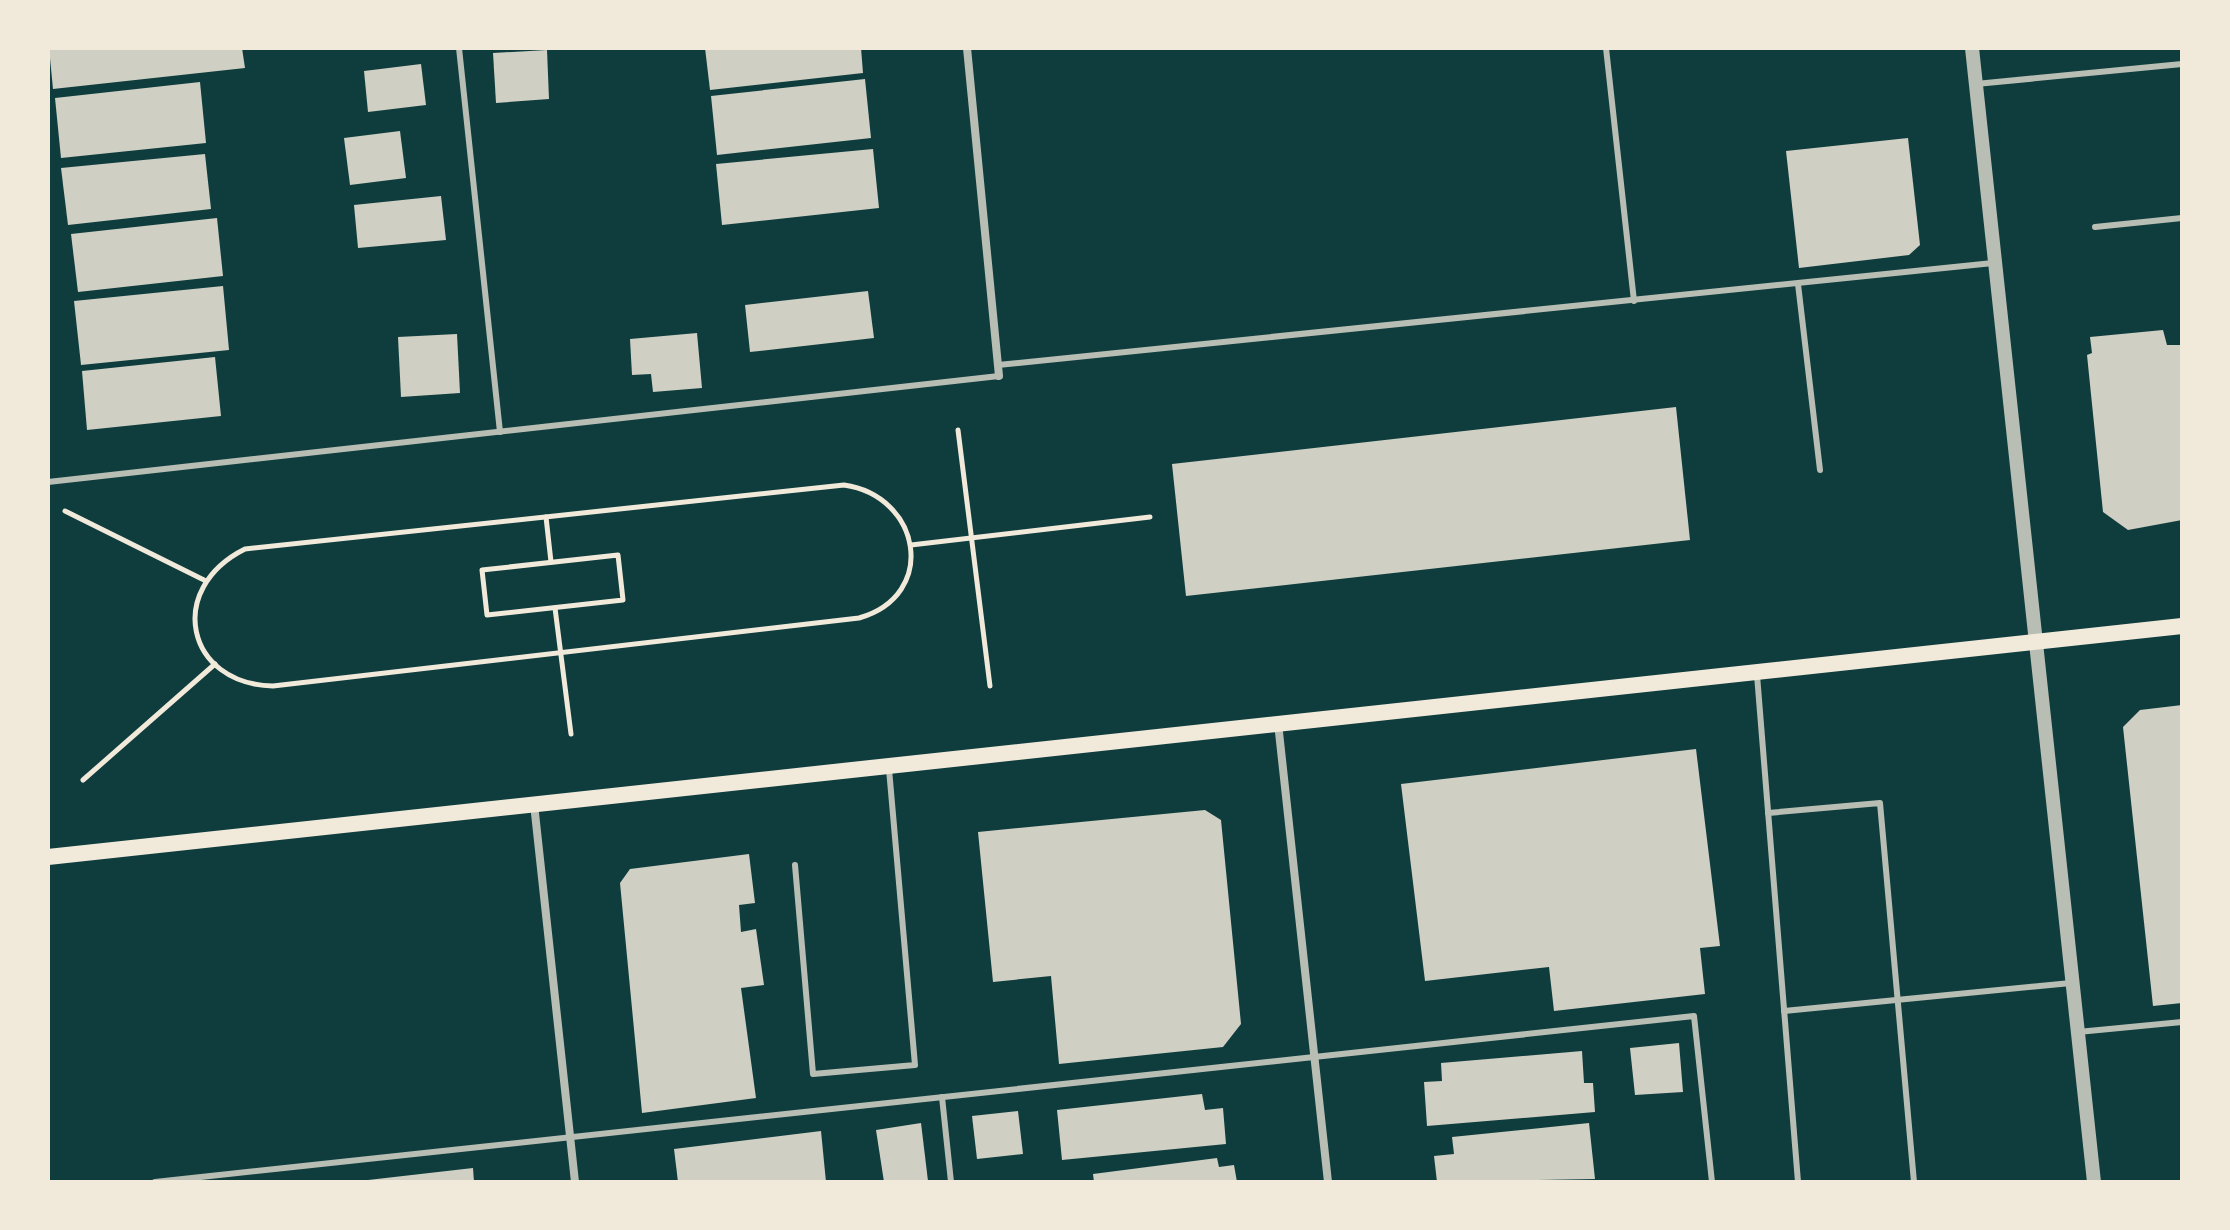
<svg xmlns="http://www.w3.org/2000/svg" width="2230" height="1230" font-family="Figtree,sans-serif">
  <rect width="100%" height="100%" fill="#0f3d3e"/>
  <g fill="#cfcfc3">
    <polygon points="49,48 242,48 245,68 53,89"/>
    <polygon points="705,48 861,48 863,73 710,90"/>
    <polygon points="547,50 549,99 496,103 493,53"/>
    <polygon points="421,64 426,105 368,112 364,71"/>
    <polygon points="865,79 871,138 717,155 711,96"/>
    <polygon points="200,82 206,143 61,158 55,98"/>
    <polygon points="400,131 406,178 350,185 344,138"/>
    <polygon points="1908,138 1920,245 1909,255 1799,268 1786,151"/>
    <polygon points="873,149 879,208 722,225 716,164"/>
    <polygon points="205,154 211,209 68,225 61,168"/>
    <polygon points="441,196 446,240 358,248 354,205"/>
    <polygon points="217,218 223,276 78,292 71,234"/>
    <polygon points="223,286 229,350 81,365 74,301"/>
    <polygon points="868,291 874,338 750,352 745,305"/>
    <polygon points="2163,330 2167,345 2182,345 2182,520 2128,530 2103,512 2087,355 2092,353 2090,337"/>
    <polygon points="697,333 702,388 653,392 651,374 632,375 630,339"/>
    <polygon points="457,334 460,393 401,397 398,337"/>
    <polygon points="215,357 221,416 87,430 82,371"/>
    <polygon points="1676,407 1690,540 1186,596 1172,464"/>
    <polygon points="2182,705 2182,1003 2153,1006 2123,727 2140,710"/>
    <polygon points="1696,749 1720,946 1700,948 1705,994 1554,1011 1549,967 1425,981 1401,784"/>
    <polygon points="1205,810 1221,820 1241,1024 1223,1047 1059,1064 1051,976 993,982 978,832"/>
    <polygon points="749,854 755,903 739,905 741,932 756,929 764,985 741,988 756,1098 642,1113 620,883 630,869"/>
    <polygon points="1679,1043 1683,1092 1635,1095 1630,1048"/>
    <polygon points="1582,1051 1584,1083 1593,1083 1595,1112 1427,1126 1424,1082 1442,1081 1441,1063"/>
    <polygon points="1202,1094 1205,1110 1223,1108 1226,1144 1062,1160 1057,1110"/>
    <polygon points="1018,1111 1023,1154 977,1159 972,1116"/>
    <polygon points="921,1123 928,1181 884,1182 876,1130"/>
    <polygon points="1589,1123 1595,1179 1437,1182 1434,1156 1454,1154 1452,1137"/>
    <polygon points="821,1131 826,1182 678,1182 674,1149"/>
    <polygon points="1217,1158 1219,1167 1234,1165 1237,1182 1094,1182 1093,1174"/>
    <polygon points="473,1168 474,1182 369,1182 368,1180"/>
  </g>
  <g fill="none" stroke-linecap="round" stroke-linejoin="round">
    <g stroke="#f1e9da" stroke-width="5">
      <polyline points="958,430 990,686"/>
      <path d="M844,485c77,11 95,110 15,133l-586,68c-87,-2 -108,-97 -28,-137z"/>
      <polyline points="65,511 204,580"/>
      <polyline points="546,517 551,562"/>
      <polyline points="911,545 1150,517"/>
      <polygon points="618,555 623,600 487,615 482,570"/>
      <polyline points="555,608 571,734"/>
      <polyline points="83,780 215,664"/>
    </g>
    <g stroke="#b8beb3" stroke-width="6">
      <polyline points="459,48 500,432"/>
      <polyline points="1606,48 1634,301"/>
      <polyline points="1976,84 2182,64"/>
      <polyline points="2095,227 2182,218"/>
      <polyline points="1798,284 1820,470"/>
      <polyline points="998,365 1993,263"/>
      <polyline points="48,482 999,376"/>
      <polyline points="1757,675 1798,1182"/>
      <polyline points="1768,813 1880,803 1914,1182"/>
      <polyline points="795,865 813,1074 915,1065 889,769"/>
      <polyline points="1784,1011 2071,983"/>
      <polyline points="2078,1032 2182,1022"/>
      <polyline points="942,1097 951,1182"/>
      <polyline points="155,1182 1694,1016 1712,1182"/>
    </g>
    <g stroke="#b8beb3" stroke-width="8">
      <polyline points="967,48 999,376"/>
      <polyline points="1278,723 1328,1182"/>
      <polyline points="534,804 575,1182"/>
    </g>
    <polyline stroke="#b8beb3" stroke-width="14" points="1972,48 2094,1182"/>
    <polyline stroke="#f1e9da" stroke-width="16" points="48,857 2182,626"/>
  </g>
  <rect width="2230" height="1230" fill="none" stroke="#f1e9da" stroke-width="100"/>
</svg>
